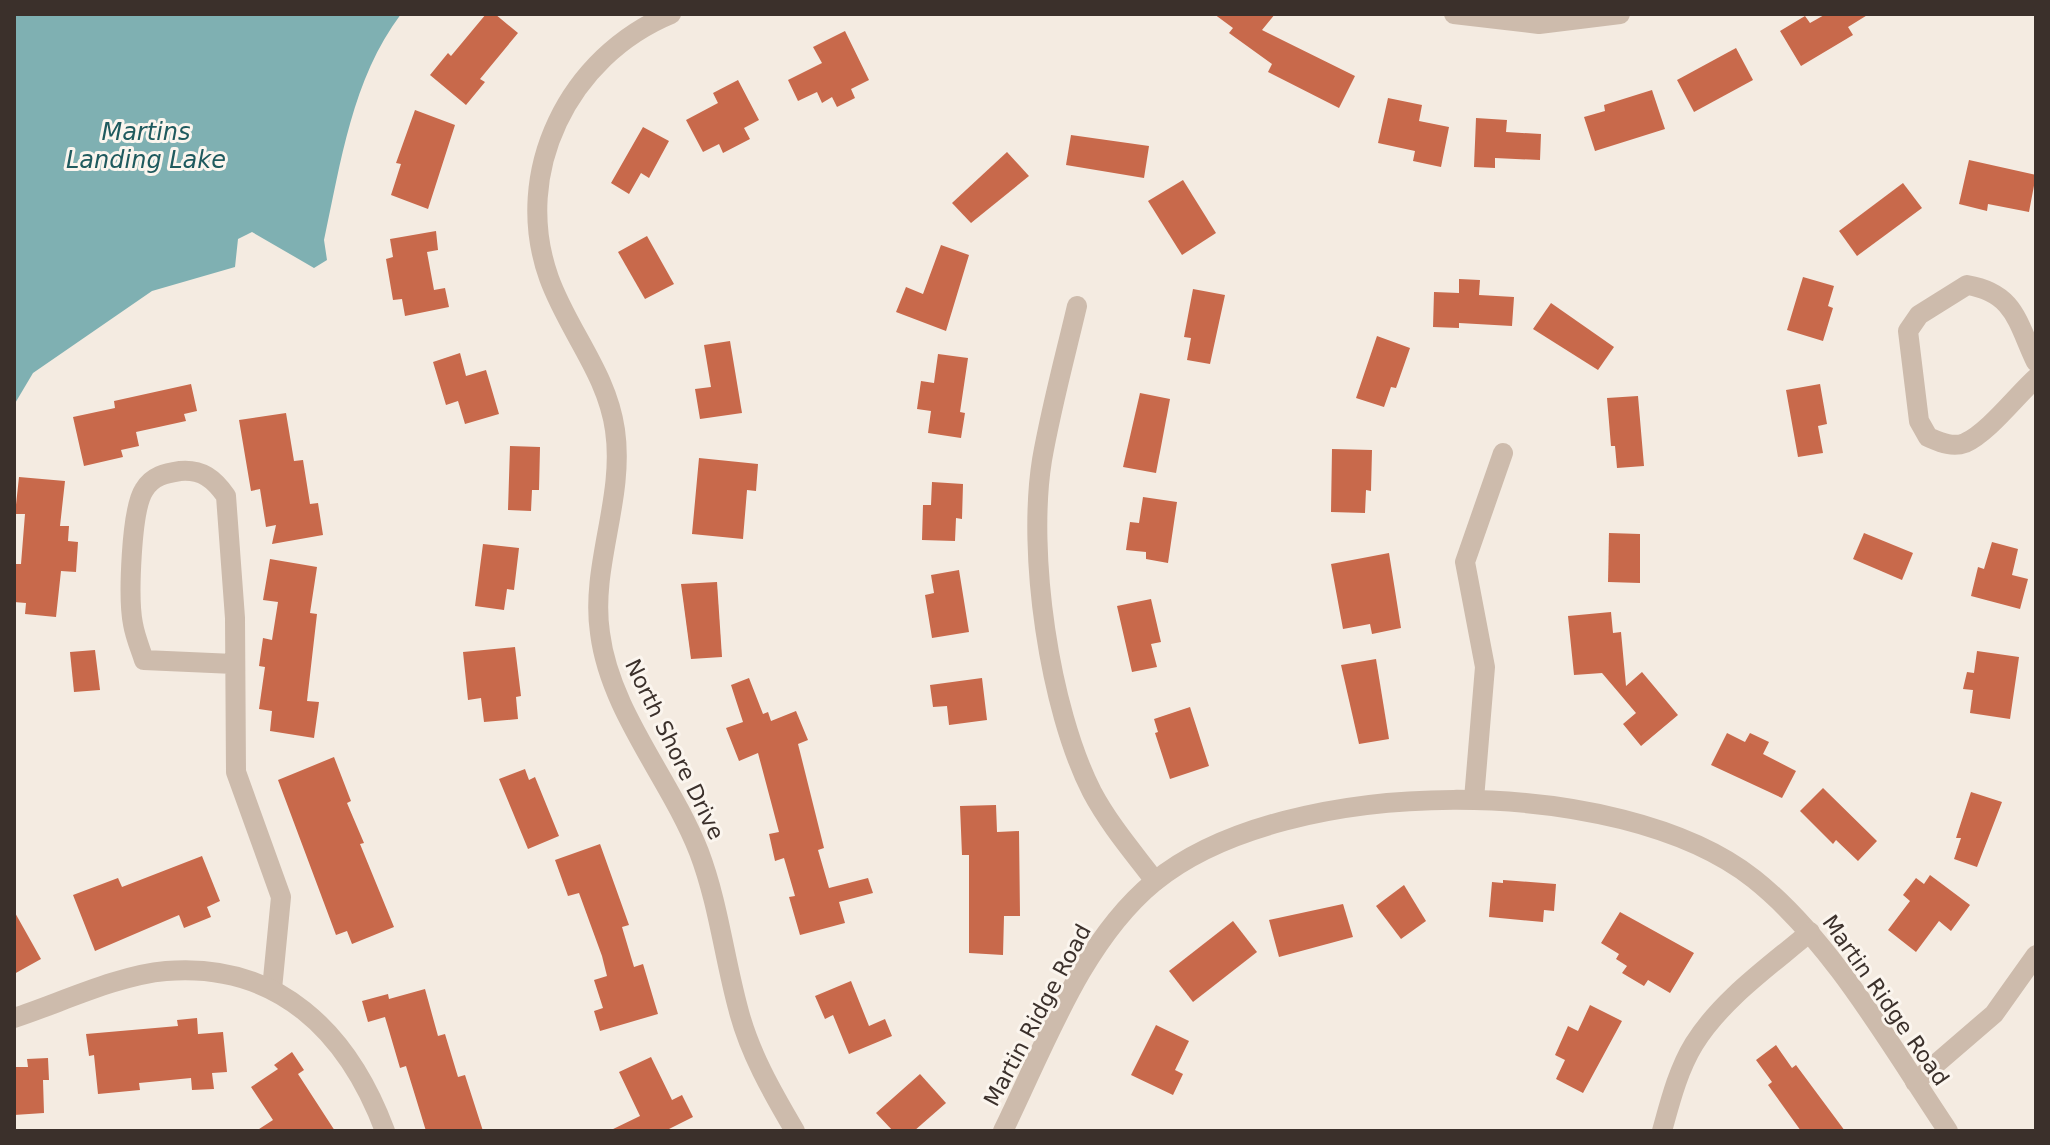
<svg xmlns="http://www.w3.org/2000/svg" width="2050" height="1145" font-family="'DejaVu Sans',sans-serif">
  <rect width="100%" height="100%" fill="#f4ebe1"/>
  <path fill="#7fb0b2" d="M14,14h387c-49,65 -60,148 -77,226l3,20 -13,8 -62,-36 -14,7 -3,28 -83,24 -119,82 -19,32z"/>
  <g fill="#c8694b">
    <polygon points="486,14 495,14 518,33 480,79 485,82 466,105 430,75 448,53 451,56"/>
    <polygon points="1214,14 1275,14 1262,30 1355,76 1339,108 1268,72 1272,64 1229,33 1233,28"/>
    <polygon points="1826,14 1869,14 1848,27 1853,35 1801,66 1780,31 1805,16 1810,23"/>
    <polygon points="845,31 869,80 851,89 855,98 837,107 832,97 822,103 817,92 798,101 788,80 822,63 813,47"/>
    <polygon points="1736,48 1753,80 1694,112 1677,80"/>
    <polygon points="738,80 759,120 744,128 750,139 723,153 719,144 703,152 686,120 718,103 713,93"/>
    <polygon points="1652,90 1665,129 1595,151 1584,117 1605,111 1604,105"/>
    <polygon points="1388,98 1422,105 1419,121 1449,127 1441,167 1413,161 1415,151 1378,143"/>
    <polygon points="415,110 455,125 428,209 391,195 401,164 396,163"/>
    <polygon points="1476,118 1507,120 1506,132 1541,134 1540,160 1495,158 1495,168 1474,167"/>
    <polygon points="643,127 669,141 649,178 641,173 629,194 611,183"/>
    <polygon points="1071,135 1149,146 1144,178 1066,165"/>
    <polygon points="1007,152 1029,176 971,223 952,203"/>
    <polygon points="1969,160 2036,175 2029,212 1988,204 1987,211 1959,204"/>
    <polygon points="1183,180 1216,233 1182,255 1148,201"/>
    <polygon points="1903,183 1922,208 1857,256 1839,231"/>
    <polygon points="436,231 438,250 427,252 434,290 445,288 449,307 405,316 402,299 393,300 386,259 393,257 390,239"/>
    <polygon points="647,236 674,284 645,299 618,252"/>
    <polygon points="941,245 969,255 946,331 896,312 906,287 923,294"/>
    <polygon points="1803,277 1834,286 1828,306 1833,308 1823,341 1787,330"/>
    <polygon points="1459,279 1480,280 1479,295 1514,297 1512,326 1459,323 1459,328 1433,327 1434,292 1459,293"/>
    <polygon points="1193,289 1225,295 1210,364 1187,360 1191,338 1184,337"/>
    <polygon points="1551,303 1614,347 1598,370 1533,329"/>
    <polygon points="1377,336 1410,348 1396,388 1391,387 1384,407 1356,398"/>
    <polygon points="730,341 742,413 700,419 695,389 711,387 704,345"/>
    <polygon points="460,353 466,376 486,370 499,414 465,424 458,401 446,405 433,362"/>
    <polygon points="938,354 968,358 960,412 965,413 961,438 928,433 931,411 917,409 921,381 934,383"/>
    <polygon points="191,384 197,411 184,414 186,421 136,432 139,446 121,450 123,457 84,466 73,417 115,408 114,401"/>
    <polygon points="1820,384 1827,424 1818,426 1823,453 1798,457 1786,390"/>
    <polygon points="1140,393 1170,399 1156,473 1123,467"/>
    <polygon points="1638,396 1644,466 1617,468 1615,446 1611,446 1607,398"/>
    <polygon points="286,413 294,461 303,460 310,504 318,503 323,535 272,544 276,525 266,527 260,489 251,491 239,420"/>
    <polygon points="510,446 540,447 539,490 532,490 531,511 508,510"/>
    <polygon points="1332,449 1372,450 1371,491 1366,490 1365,513 1331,512"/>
    <polygon points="699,458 758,464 756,491 747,490 743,539 692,534"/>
    <polygon points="19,477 65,481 60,526 69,526 68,541 78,542 76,572 61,571 56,617 25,614 26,603 14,602 14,564 21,564 25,514 15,514"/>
    <polygon points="932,482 963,484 962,519 956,518 955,541 922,540 923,505 931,505"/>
    <polygon points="1143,497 1177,502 1168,563 1146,559 1146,552 1126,550 1130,522 1139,523"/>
    <polygon points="1609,533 1640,534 1640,583 1608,582"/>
    <polygon points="1864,533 1913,553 1902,580 1853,559"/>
    <polygon points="1992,542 2018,549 2012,575 2028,579 2020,609 1971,596 1978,567 1984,569"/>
    <polygon points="483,544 519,548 514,590 507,589 504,610 475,606"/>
    <polygon points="1389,553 1401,628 1372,634 1370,624 1343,629 1331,564"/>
    <polygon points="270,559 317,567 310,613 317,614 307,701 319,702 314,738 270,731 272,711 259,709 265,667 259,666 263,638 272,640 278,602 263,600"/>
    <polygon points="959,570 969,632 932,638 925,595 934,593 931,575"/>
    <polygon points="717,582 722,657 691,659 681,584"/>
    <polygon points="1151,599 1161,642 1151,644 1157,667 1132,672 1117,606"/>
    <polygon points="1611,612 1613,633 1621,632 1626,686 1642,672 1678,715 1641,746 1623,724 1636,713 1602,673 1574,675 1568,616"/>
    <polygon points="515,647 521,696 516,697 518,719 484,722 481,698 468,700 463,652"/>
    <polygon points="95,650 100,690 74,692 70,652"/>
    <polygon points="1977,651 2019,657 2010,719 1970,713 1973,690 1963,689 1967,672 1974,673"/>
    <polygon points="1376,659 1389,739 1359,744 1341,665"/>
    <polygon points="749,678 763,714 768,712 771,721 796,711 808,740 798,744 824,848 818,850 829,888 868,878 873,893 839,902 845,923 800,935 789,897 795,896 784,858 775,861 769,834 779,832 758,753 739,761 726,728 743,722 731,685"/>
    <polygon points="982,678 987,720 949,725 947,706 933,707 930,685"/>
    <polygon points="1190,707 1209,766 1170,779 1155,733 1158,732 1154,719"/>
    <polygon points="1727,733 1745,742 1750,733 1769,742 1763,754 1796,771 1782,798 1711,765"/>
    <polygon points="334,757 351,801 347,803 364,843 360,844 394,927 352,944 347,931 336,935 278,780"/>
    <polygon points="525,769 529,780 535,777 559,836 528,849 499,779"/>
    <polygon points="1823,788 1877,841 1858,861 1836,840 1833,844 1800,811"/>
    <polygon points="1971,792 2002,802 1977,867 1954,859 1961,838 1956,838"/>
    <polygon points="996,805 997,832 1019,831 1020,916 1004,916 1003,955 969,953 969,855 962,855 960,806"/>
    <polygon points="600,844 629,925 622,927 634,967 643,964 658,1014 600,1031 594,1011 603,1008 594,980 607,976 602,956 579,893 568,896 555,860"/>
    <polygon points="202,856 220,901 207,907 211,917 184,928 179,915 95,951 73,895 118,878 122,887"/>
    <polygon points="1930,875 1970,905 1951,931 1939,921 1916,952 1888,930 1910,901 1903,895 1916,878 1924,884"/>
    <polygon points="1503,880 1556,884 1554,911 1544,910 1543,922 1489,917 1492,882 1503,883"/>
    <polygon points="1404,885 1426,921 1401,939 1376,906"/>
    <polygon points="1343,904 1353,937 1279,957 1269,920"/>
    <polygon points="14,911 41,959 14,974"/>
    <polygon points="1620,912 1694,953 1670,993 1648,980 1644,986 1622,973 1627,966 1616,959 1619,954 1601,943"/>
    <polygon points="1233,921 1257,952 1193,1002 1169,971"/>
    <polygon points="851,981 869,1026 885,1019 892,1036 849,1054 833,1015 825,1019 815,996"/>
    <polygon points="425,989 438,1036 445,1034 458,1077 465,1075 483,1131 426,1131 406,1066 400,1068 385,1017 368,1022 362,1001 388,994 389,999"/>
    <polygon points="1590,1005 1622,1021 1583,1093 1556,1079 1565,1060 1555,1055 1568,1026 1578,1031"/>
    <polygon points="197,1018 198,1034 223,1032 227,1072 212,1073 214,1089 192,1090 191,1078 139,1083 140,1090 98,1094 94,1055 89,1056 86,1034 178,1026 177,1020"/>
    <polygon points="1156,1025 1189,1041 1175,1070 1183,1074 1173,1095 1131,1075"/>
    <polygon points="1776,1045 1792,1068 1796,1065 1845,1131 1801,1131 1768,1085 1772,1082 1756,1060"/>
    <polygon points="292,1052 304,1070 298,1074 335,1131 256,1131 273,1120 251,1087 278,1069 274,1065"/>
    <polygon points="651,1057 672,1100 682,1095 693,1117 665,1131 609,1131 640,1116 619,1072"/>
    <polygon points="48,1058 49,1080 43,1080 44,1113 14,1115 14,1067 28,1067 27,1059"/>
    <polygon points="920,1074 946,1103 914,1131 893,1131 876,1113"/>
  </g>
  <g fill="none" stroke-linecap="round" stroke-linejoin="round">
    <g stroke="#cdbbac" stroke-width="20">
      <path d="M671,14c-102,42 -160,158 -122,264 19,53 58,95 66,152 10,69 -25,136 -15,203 10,79 70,145 99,219 19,50 25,104 39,156 11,44 34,84 57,123"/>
      <polyline points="1454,14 1539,24 1620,14"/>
      <path d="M1077,306c-12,51 -26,102 -35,154 -15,93 7,248 50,332 17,32 41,60 63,89"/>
      <path d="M2036,362c-19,-40 -21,-69 -69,-77l-48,30 -11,16 11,90 9,16c12,5 24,11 37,6 23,-10 52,-48 71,-65"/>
      <path d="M234,664l-90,-4c-4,-12 -9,-24 -11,-36 -5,-25 -2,-114 11,-134 8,-14 22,-17 36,-19 22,-2 34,8 46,25l9,122 1,154 45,125 -9,92"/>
      <polyline points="1474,799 1485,667 1465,562 1503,453"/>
      <path d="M14,1018c46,-15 104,-43 152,-47 112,-9 182,61 219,160"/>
      <polyline points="1915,1082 1994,1014 2036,955"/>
      <path d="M1003,1131c41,-83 78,-189 151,-249 133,-109 466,-109 600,-3 78,62 138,169 194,252"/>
      <path d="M1662,1131c8,-29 16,-61 32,-87 28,-45 76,-78 116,-112"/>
    </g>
  </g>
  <g text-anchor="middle" stroke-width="6" stroke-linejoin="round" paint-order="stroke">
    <g font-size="22" fill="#3b302b" stroke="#fbf5ee">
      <text transform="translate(675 749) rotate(64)" y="8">North Shore Drive</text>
      <text transform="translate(1886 1000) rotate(55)" y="8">Martin Ridge Road</text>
      <text transform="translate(1037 1015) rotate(-62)" y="8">Martin Ridge Road</text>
    </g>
    <g font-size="24" font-style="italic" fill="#1f5a5e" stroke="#fbf5ee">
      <text x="146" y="140">Martins<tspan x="146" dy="28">Landing Lake</tspan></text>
    </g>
  </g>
  <rect width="2050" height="1145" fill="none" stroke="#3b302b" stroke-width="32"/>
</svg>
